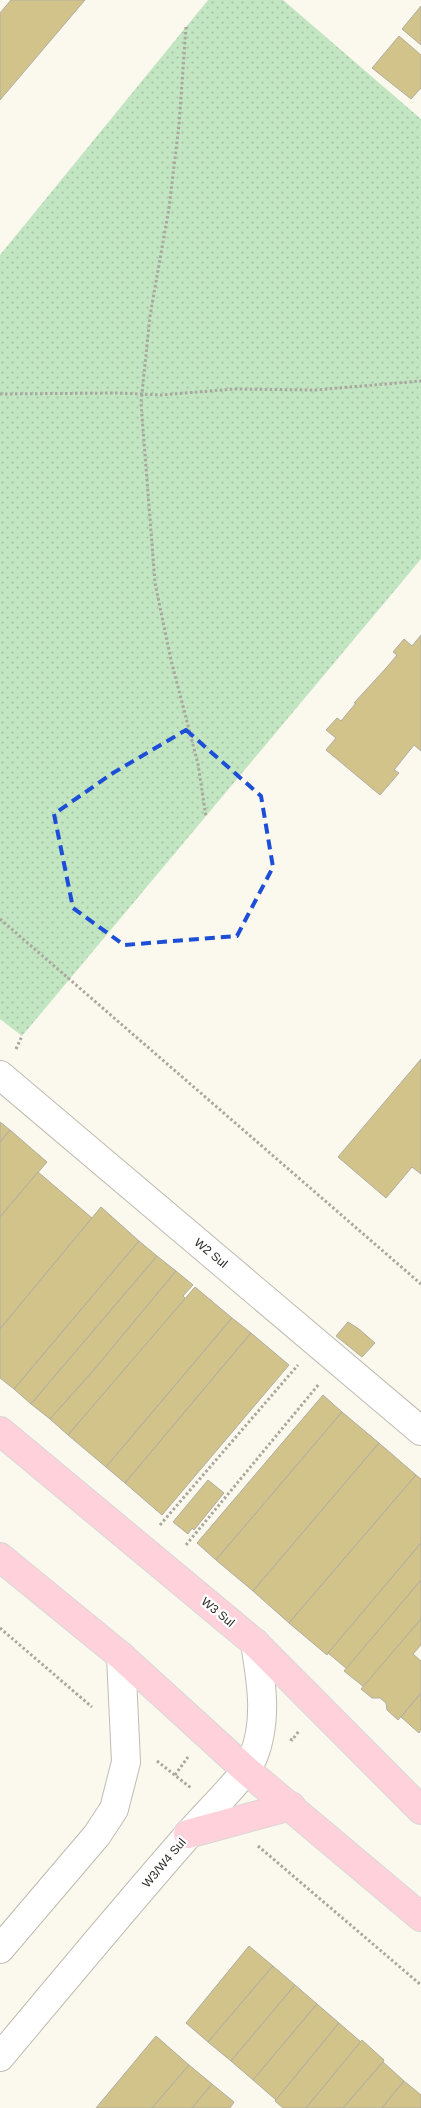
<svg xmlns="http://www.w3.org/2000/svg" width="421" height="2108" font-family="Arial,sans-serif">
  <defs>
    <pattern id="grass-dots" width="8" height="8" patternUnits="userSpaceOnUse" patternTransform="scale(1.25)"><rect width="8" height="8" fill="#c2e5c2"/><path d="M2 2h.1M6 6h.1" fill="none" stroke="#a7c4a6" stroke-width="1.8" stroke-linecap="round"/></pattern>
  </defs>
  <rect width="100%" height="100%" fill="#fbf8ed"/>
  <polygon fill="url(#grass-dots)" points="208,0 283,0 421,119 421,559 22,1036 0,1019 0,255"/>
  <g fill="#d2c38a" stroke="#afada2">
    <polygon points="11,0 85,0 0,100 0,13"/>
    <polygon points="421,6 421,45 402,29"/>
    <polygon points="399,36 421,55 421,88 411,99 372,68"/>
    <polygon points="421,635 421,751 414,745 394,770 399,773 380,795 326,750 336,738 326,730 337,718 341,721 356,703 354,703 387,667 397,655 393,652 404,639 412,646"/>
    <polygon points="421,1059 421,1174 412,1167 386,1198 338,1157"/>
    <polygon points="0,1122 10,1130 0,1142"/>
    <polygon points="10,1130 47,1162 0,1217 0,1142"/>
    <polygon points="38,1172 92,1218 0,1329 0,1217"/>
    <polygon points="101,1207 139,1241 14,1389 0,1378 0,1329"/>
    <polygon points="139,1241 157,1256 31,1404 14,1389"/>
    <polygon points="157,1256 176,1271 93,1371 50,1419 31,1404"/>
    <polygon points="176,1271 193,1285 183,1296 186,1299 68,1435 50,1419 93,1371"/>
    <polygon points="195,1287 232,1318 106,1467 68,1435"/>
    <polygon points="232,1318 251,1333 125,1483 106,1467"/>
    <polygon points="348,1322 359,1329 375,1343 362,1357 336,1336"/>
    <polygon points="251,1333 289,1365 162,1515 125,1483"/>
    <polygon points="323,1395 342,1412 216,1560 197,1543"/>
    <polygon points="342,1412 379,1443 253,1591 216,1560"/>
    <polygon points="379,1443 416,1475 289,1623 253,1591"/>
    <polygon points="416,1475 421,1479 421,1543 327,1655 289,1623"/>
    <polygon points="208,1480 224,1493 194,1530 192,1528 188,1534 173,1522"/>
    <polygon points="421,1543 421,1580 347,1669 328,1653"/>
    <polygon points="421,1580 421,1619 364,1687 344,1671"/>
    <polygon points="421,1619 421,1645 413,1654 421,1661 421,1693 398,1720 387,1710 386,1703 380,1698 372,1698 361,1689"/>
    <polygon points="421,1693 421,1730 419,1733 401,1717"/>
    <polygon points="249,1946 273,1966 208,2042 186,2023"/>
    <polygon points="273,1966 295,1985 231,2061 208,2042"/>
    <polygon points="295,1985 317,2004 253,2080 231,2061"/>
    <polygon points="317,2004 339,2023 276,2100 253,2080"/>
    <polygon points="339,2023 361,2042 306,2108 283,2108 275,2101"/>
    <polygon points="156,2036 189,2065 152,2108 96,2108"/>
    <polygon points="362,2040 384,2060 383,2062 343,2108 306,2108"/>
    <polygon points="383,2062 404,2081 382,2108 343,2108"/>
    <polygon points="189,2065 212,2084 192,2108 152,2108"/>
    <polygon points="404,2081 421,2095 421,2108 382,2108"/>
    <polygon points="212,2084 234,2102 230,2108 192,2108"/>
  </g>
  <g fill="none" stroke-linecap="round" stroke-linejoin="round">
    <g stroke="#bfbcb2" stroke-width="30">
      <g id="secondary">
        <polyline points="0,1075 421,1431"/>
        <polyline points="0,1949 97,1835 114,1809 126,1762 121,1656"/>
        <path d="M0,2057c63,-75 125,-150 189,-223 17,-21 56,-56 65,-79 14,-37 7,-74 1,-112"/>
      </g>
    </g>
    <g stroke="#d8d8d7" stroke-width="30">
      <g id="primary">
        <polyline points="0,1431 255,1643 421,1810"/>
        <polyline points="0,1557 121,1656 246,1770 421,1917"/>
        <polyline points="188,1834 291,1806"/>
      </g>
    </g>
    <g stroke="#a9a79f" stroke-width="3" stroke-dasharray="2.5 2.5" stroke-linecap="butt">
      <polyline points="186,27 179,125 169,208 150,316 141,403 155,583 171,660 198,764 206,817"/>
      <polyline points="0,394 117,393 161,395 234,389 315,390 421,381"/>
      <polyline points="0,919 421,1284"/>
      <polyline points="16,1049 22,1036"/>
      <polyline points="160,1525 298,1365"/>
      <polyline points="186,1545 319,1384"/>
      <polyline points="0,1628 92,1707"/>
      <polyline points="290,1739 292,1740 299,1731"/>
      <polyline points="157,1761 191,1788"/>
      <polyline points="175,1775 188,1757"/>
      <polyline points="258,1846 421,1985"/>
    </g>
    <use href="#secondary" stroke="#fff" stroke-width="28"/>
    <use href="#primary" stroke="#ffd1da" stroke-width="28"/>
  </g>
  <path fill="none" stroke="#1d4ed8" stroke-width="4" stroke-dasharray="10 6" stroke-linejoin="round" d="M186,730l75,66 12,71 -36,69 -113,9 -51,-37 -19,-94 59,-41z"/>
  <g text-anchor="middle" stroke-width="4.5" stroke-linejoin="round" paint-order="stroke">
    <g font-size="12" fill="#272622" stroke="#fff">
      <text transform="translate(211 1253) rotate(40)" y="4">W2 Sul</text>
      <text transform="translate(218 1612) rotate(40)" y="4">W3 Sul</text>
      <text transform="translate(164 1863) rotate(-50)" y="4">W3/W4 Sul</text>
    </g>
  </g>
</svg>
